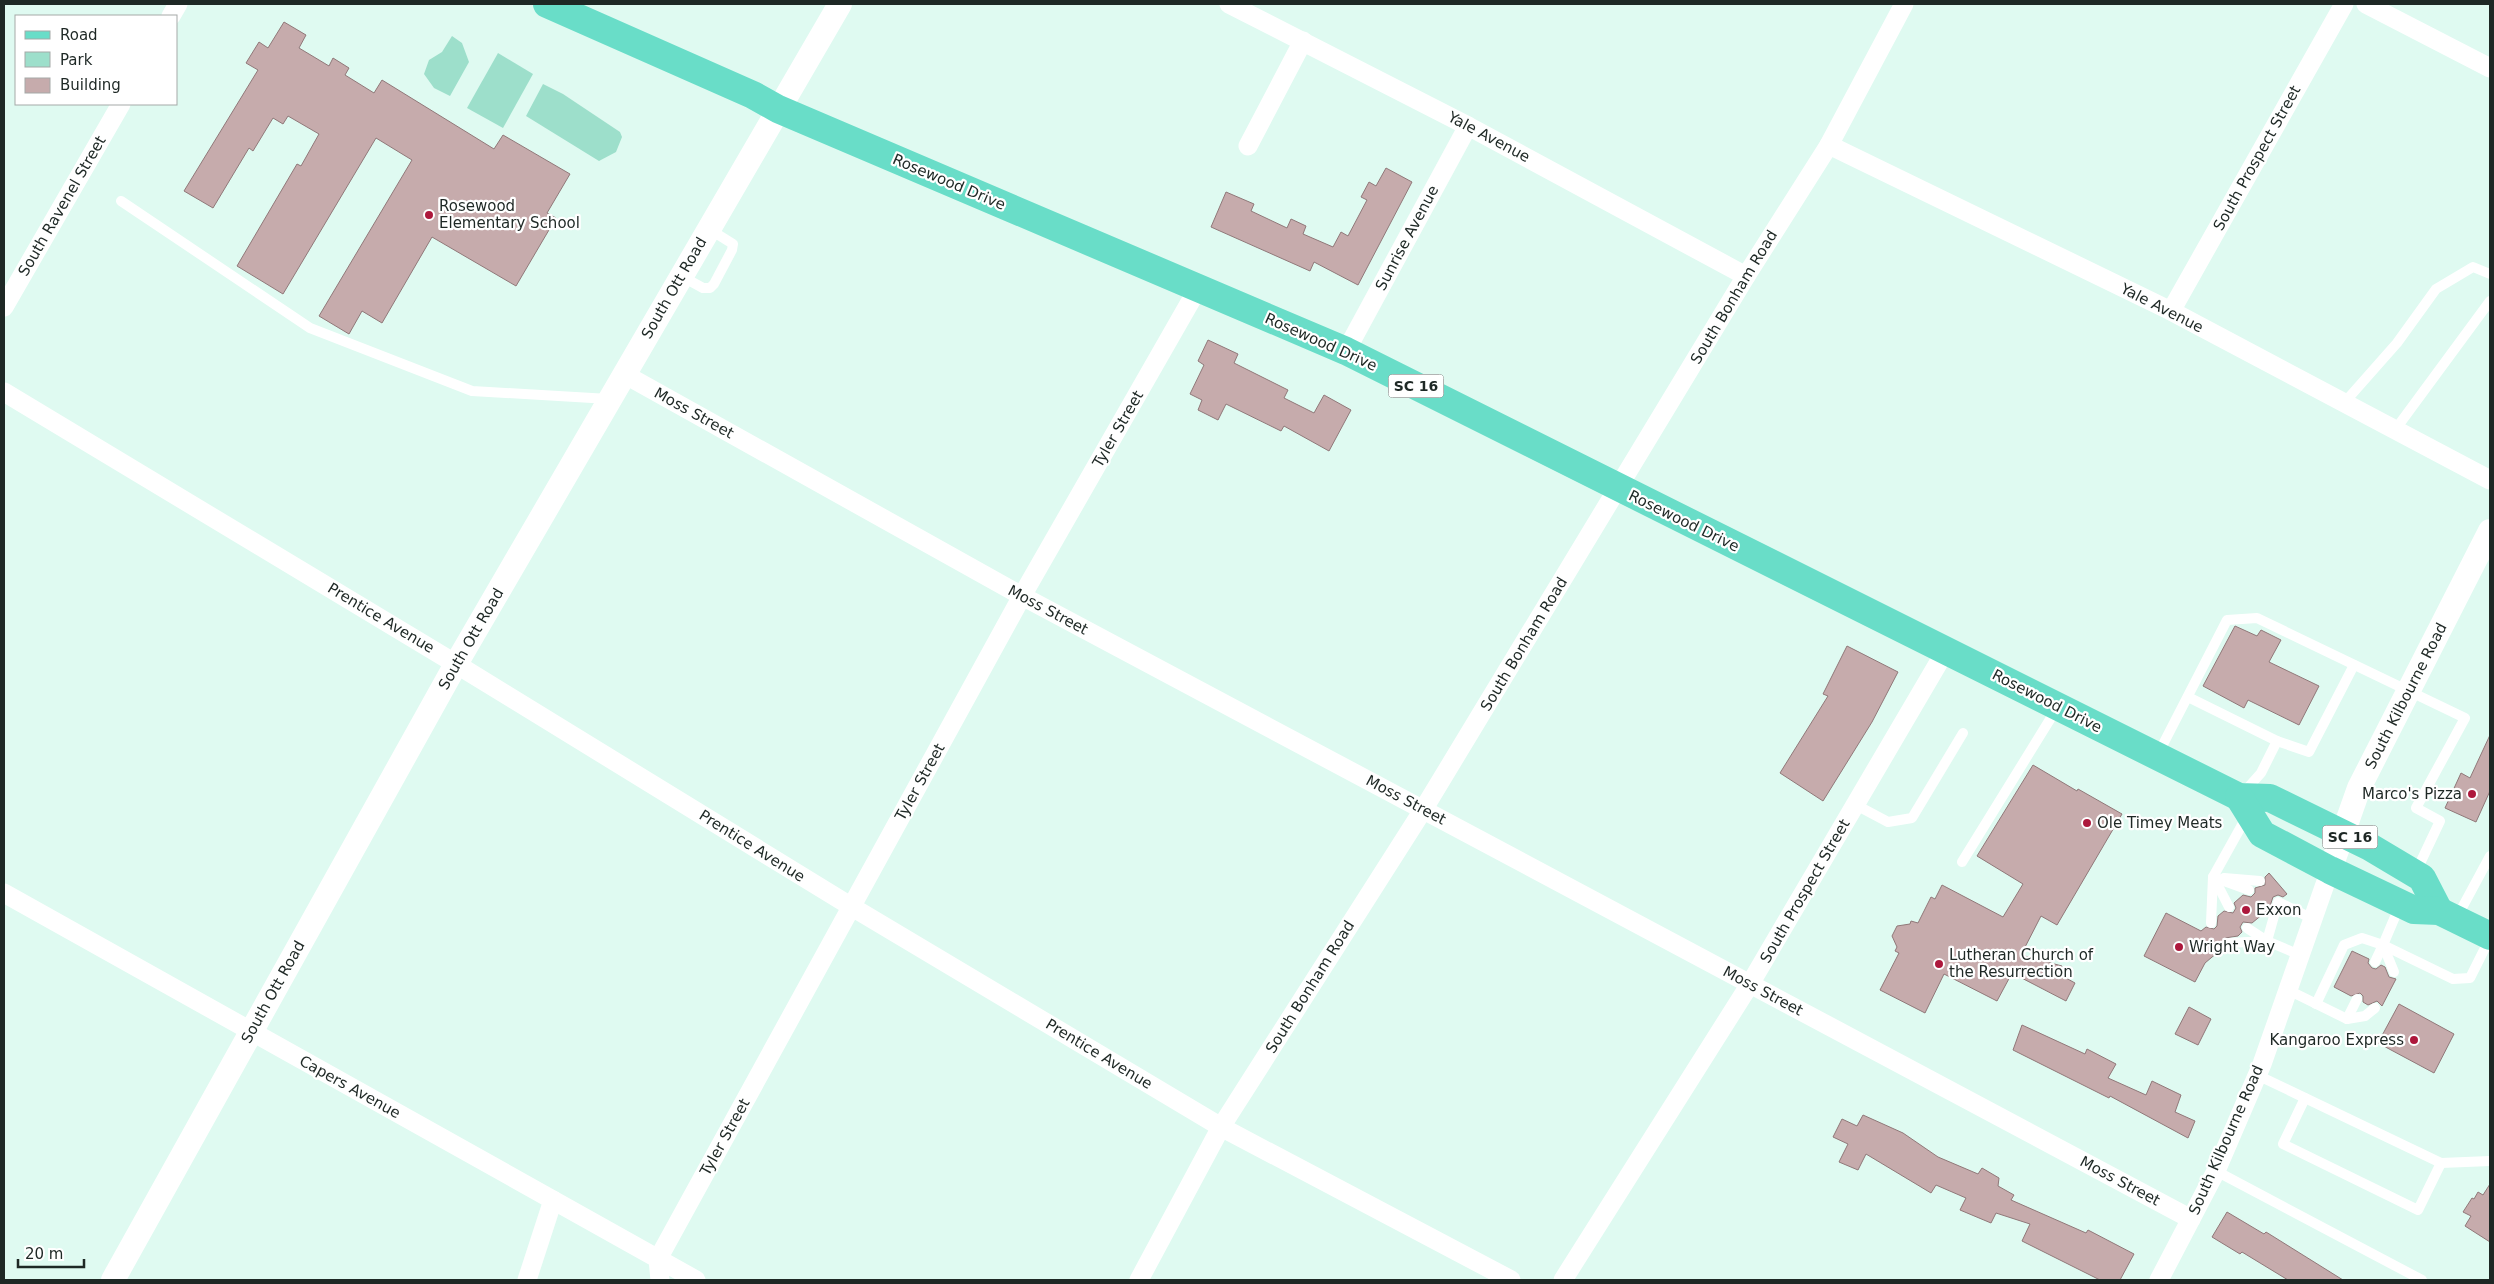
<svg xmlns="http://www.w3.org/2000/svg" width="2494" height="1284" font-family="'DejaVu Sans',sans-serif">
  <rect width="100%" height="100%" fill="#dffaf1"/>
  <g fill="#9ddfcb">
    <polygon points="452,36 462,43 469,62 450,96 434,88 424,74 429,60 442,52"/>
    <polygon points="498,53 533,74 503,128 467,108"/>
    <polygon points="543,84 563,94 620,132 622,137 616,152 599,161 526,116"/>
  </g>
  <g fill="#c6abac" stroke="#907879">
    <polygon points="284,22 306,35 299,48 329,66 333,58 349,68 345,75 374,93 382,80 494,149 503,135 570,174 547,213 556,218 516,286 432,237 382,323 362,311 349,334 319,316 412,160 376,138 283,294 237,266 297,164 301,166 319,134 288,116 283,124 273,118 253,151 249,148 213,208 184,191 258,70 246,63 259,42 268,48"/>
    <polygon points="1386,168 1412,182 1358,285 1314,262 1310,271 1211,227 1226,192 1254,204 1251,211 1287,228 1291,219 1306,226 1303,234 1333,247 1341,232 1348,236 1367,200 1361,197 1369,182 1376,186"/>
    <polygon points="1208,340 1238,354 1234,363 1288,390 1284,398 1314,413 1324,395 1351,410 1329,451 1284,426 1281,431 1226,404 1218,420 1198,410 1202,400 1190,394 1204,365 1198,361"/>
    <polygon points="2235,626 2257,636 2261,630 2281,640 2269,662 2319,686 2299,725 2248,700 2244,708 2203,686"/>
    <polygon points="1847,646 1898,672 1872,722 1823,801 1780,773 1828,696 1823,694"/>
    <polygon points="2490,735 2490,791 2476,822 2445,808 2461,773 2470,778"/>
    <polygon points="2033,765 2077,791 2078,789 2122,814 2057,925 2041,916 2021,955 2062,966 2060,970 2068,974 2066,978 2075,983 2066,1001 2012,973 1997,1001 1944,974 1925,1013 1880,990 1899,953 1895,951 1897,947 1892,936 1897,926 1910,924 1911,921 1918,923 1931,897 1935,899 1942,885 2003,917 2023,884 1977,856"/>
    <polygon points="2269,873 2287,894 2283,897 2278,895 2273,897 2269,909 2252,923 2243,922 2240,927 2242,932 2238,936 2225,938 2222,943 2224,947 2205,963 2195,982 2144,956 2166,913 2201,931 2206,927 2214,929 2217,926 2218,916 2224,911 2233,913 2236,908 2234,903 2243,895 2251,897 2255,893 2255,888 2265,885 2265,877"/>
    <polygon points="2352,951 2369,959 2368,963 2372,968 2376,969 2381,965 2385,967 2389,977 2396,979 2382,1006 2377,1001 2368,1005 2363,1002 2363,996 2360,993 2351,996 2334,987"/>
    <polygon points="2399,1004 2454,1034 2434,1073 2378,1043"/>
    <polygon points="2189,1007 2211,1019 2198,1045 2175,1034"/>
    <polygon points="2022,1025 2085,1054 2087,1049 2116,1064 2108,1078 2146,1095 2152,1081 2181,1095 2175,1112 2195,1121 2188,1138 2110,1096 2109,1098 2013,1050"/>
    <polygon points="1863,1115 1903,1133 1938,1157 1978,1174 1982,1168 1999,1178 1998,1186 2014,1195 2011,1200 2086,1233 2088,1230 2134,1254 2120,1280 2100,1280 2022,1241 2030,1224 1996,1213 1991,1223 1960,1210 1966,1198 1936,1185 1931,1193 1866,1154 1858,1170 1839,1162 1848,1144 1833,1137 1842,1119 1857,1126"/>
    <polygon points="2490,1184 2490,1242 2465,1226 2471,1216 2463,1212 2472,1198 2474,1199 2478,1192 2483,1195"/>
    <polygon points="2227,1212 2264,1234 2266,1232 2343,1280 2288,1280 2242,1252 2240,1254 2212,1237"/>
  </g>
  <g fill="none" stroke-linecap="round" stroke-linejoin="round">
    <g stroke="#fff" stroke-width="10">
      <polyline points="121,201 310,328 472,391 609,399"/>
      <polyline points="681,276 703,288 710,288 714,284 732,250 733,244 709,229"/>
      <polyline points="2344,403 2397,343 2436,289 2473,267 2490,274"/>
      <polyline points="2395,430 2490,301"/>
      <polyline points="2188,697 2277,741"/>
      <polyline points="2157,756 2227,620 2257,618 2465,718 2416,808 2440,821 2415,874"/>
      <polyline points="2244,792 2261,773 2277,741 2309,752 2354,665"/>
      <polyline points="1856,805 1888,822 1912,818 1963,733"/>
      <polyline points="2247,816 2213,877 2249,890"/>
      <polyline points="1962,862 2057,708"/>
      <polyline points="2214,878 2229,907"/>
      <polyline points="2224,878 2260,881"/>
      <polyline points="2400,905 2383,945 2453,979 2470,978 2490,938"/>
      <polyline points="2456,919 2490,856"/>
      <polyline points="2211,923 2213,877"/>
      <polyline points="2247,928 2267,941 2300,955"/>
      <polyline points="2267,941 2278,902 2313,919"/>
      <polyline points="2229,943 2267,941"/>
      <polyline points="2383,945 2394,972"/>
      <polyline points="2375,962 2383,945"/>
      <polyline points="2288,990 2347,1019 2365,1016 2375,1008"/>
      <polyline points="2316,1004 2344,945 2362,938 2383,945"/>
      <polyline points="2347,1019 2357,999"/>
      <polyline points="2257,1075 2441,1163 2490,1161"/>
      <polyline points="2305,1098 2283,1144 2418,1210 2441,1163"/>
      <polyline points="2216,1171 2422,1280"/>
    </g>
    <g stroke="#fff" stroke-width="19">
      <polyline points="1229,4 1468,126 1746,276"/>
      <polyline points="2366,4 2490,68"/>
      <polyline points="171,16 178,4"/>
      <polyline points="1829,145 2171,311 2490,480"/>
      <polyline points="1248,146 1303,41"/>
      <polyline points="4,307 121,104"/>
      <polyline points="2171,311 2344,4"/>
      <polyline points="1346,351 1468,126"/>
      <polyline points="624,374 1022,596 2191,1219"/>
      <polyline points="4,392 456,664 852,907 1221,1127 1511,1280"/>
      <polyline points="4,893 696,1280"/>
      <polyline points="527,1280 553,1200"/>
      <polyline points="660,1280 658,1259 1022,596 1197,290"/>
      <polyline points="1139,1280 1221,1127 1423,810 1746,276 1829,145 1904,4"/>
      <polyline points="1563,1280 1750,984 1946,650"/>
      <polyline points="2159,1280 2216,1171 2262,1064 2330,870"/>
    </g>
    <g stroke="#fff" stroke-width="24">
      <polyline points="2330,870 2359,788 2490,531"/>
      <polyline points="113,1280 456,664 840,4"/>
    </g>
    <g stroke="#69ddc8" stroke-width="28">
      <polyline points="547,4 753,95 778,109 1346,351 2239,797 2270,798 2370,847 2422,878 2439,911"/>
      <polyline points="2239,797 2262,834 2330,870 2414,910 2439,911 2490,936"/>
    </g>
  </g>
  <g fill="#ad183c" stroke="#fff" stroke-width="2">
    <circle cx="429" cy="215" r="5"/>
    <circle cx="2472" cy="794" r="5"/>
    <circle cx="2087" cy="823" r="5"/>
    <circle cx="2246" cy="910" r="5"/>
    <circle cx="2179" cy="947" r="5"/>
    <circle cx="1939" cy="964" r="5"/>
    <circle cx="2414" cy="1040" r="5"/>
  </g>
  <g text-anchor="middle" stroke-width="4.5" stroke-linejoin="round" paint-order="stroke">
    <g fill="#fff" stroke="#626866" stroke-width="1">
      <rect x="1388.5" y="374.5" width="55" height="23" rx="4"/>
      <rect x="2322.5" y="825.5" width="55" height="23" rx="4"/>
    </g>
    <g font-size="14" font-weight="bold" fill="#1e2825">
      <text x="1416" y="391">SC 16</text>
      <text x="2350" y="842">SC 16</text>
    </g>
    <g font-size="15" fill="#1e2825" stroke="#fff">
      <text transform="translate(1489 137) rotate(28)" y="5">Yale Avenue</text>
      <text transform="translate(2257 158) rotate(-61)" y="5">South Prospect Street</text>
      <text transform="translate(949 182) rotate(23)" y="5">Rosewood Drive</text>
      <text transform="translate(62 206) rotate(-60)" y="5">South Ravenel Street</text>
      <text transform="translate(1407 238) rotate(-62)" y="5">Sunrise Avenue</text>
      <text transform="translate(674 288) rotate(-60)" y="5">South Ott Road</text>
      <text transform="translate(1734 297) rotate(-59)" y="5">South Bonham Road</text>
      <text transform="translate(2162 308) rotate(27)" y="5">Yale Avenue</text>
      <text transform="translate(1321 342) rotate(24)" y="5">Rosewood Drive</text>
      <text transform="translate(694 413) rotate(29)" y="5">Moss Street</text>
      <text transform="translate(1118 429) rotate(-60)" y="5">Tyler Street</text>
      <text transform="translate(1684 521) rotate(26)" y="5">Rosewood Drive</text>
      <text transform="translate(1048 610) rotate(28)" y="5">Moss Street</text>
      <text transform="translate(381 618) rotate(31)" y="5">Prentice Avenue</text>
      <text transform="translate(471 639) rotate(-60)" y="5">South Ott Road</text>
      <text transform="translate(1524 644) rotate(-59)" y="5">South Bonham Road</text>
      <text transform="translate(2406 696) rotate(-63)" y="5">South Kilbourne Road</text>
      <text transform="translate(2047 701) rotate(27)" y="5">Rosewood Drive</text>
      <text transform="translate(920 782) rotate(-61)" y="5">Tyler Street</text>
      <text transform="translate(1406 800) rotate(28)" y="5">Moss Street</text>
      <text transform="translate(752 846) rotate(32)" y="5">Prentice Avenue</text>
      <text transform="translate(1805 891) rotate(-60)" y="5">South Prospect Street</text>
      <text transform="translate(1310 987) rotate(-58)" y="5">South Bonham Road</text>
      <text transform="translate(1763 991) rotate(28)" y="5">Moss Street</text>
      <text transform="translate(273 992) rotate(-61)" y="5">South Ott Road</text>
      <text transform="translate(1099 1054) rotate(31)" y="5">Prentice Avenue</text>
      <text transform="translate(350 1087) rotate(29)" y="5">Capers Avenue</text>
      <text transform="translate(725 1137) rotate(-61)" y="5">Tyler Street</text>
      <text transform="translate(2226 1140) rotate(-66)" y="5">South Kilbourne Road</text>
      <text transform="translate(2120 1181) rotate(28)" y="5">Moss Street</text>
    </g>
    <g font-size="15" fill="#1e2825" stroke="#fff" text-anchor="start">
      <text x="439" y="211">Rosewood<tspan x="439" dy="17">Elementary School</tspan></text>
      <text x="2462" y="799" text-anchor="end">Marco's Pizza</text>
      <text x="2097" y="828">Ole Timey Meats</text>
      <text x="2256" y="915">Exxon</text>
      <text x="2189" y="952">Wright Way</text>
      <text x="1949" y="960">Lutheran Church of<tspan x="1949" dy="17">the Resurrection</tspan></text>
      <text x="2404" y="1045" text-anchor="end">Kangaroo Express</text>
    </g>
  </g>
  <rect width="2494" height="1284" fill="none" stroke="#1e2825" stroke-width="10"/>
  <rect x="15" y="15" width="162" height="90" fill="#ffffff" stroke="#a5a9a8"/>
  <rect x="25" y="31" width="25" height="8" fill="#69ddc8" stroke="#a5a9a8"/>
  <text x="60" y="40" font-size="15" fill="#1e2825">Road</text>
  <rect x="25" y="52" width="25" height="15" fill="#9ddfcb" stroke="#a5a9a8"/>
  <text x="60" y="65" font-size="15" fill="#1e2825">Park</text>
  <rect x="25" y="78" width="25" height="15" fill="#c6abac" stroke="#a5a9a8"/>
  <text x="60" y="90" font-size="15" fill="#1e2825">Building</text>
  <path d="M18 1259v8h66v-8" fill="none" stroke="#1e2825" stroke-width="2.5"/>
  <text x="25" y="1259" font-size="15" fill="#1e2825" stroke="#ffffff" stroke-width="4" paint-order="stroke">20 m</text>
</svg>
